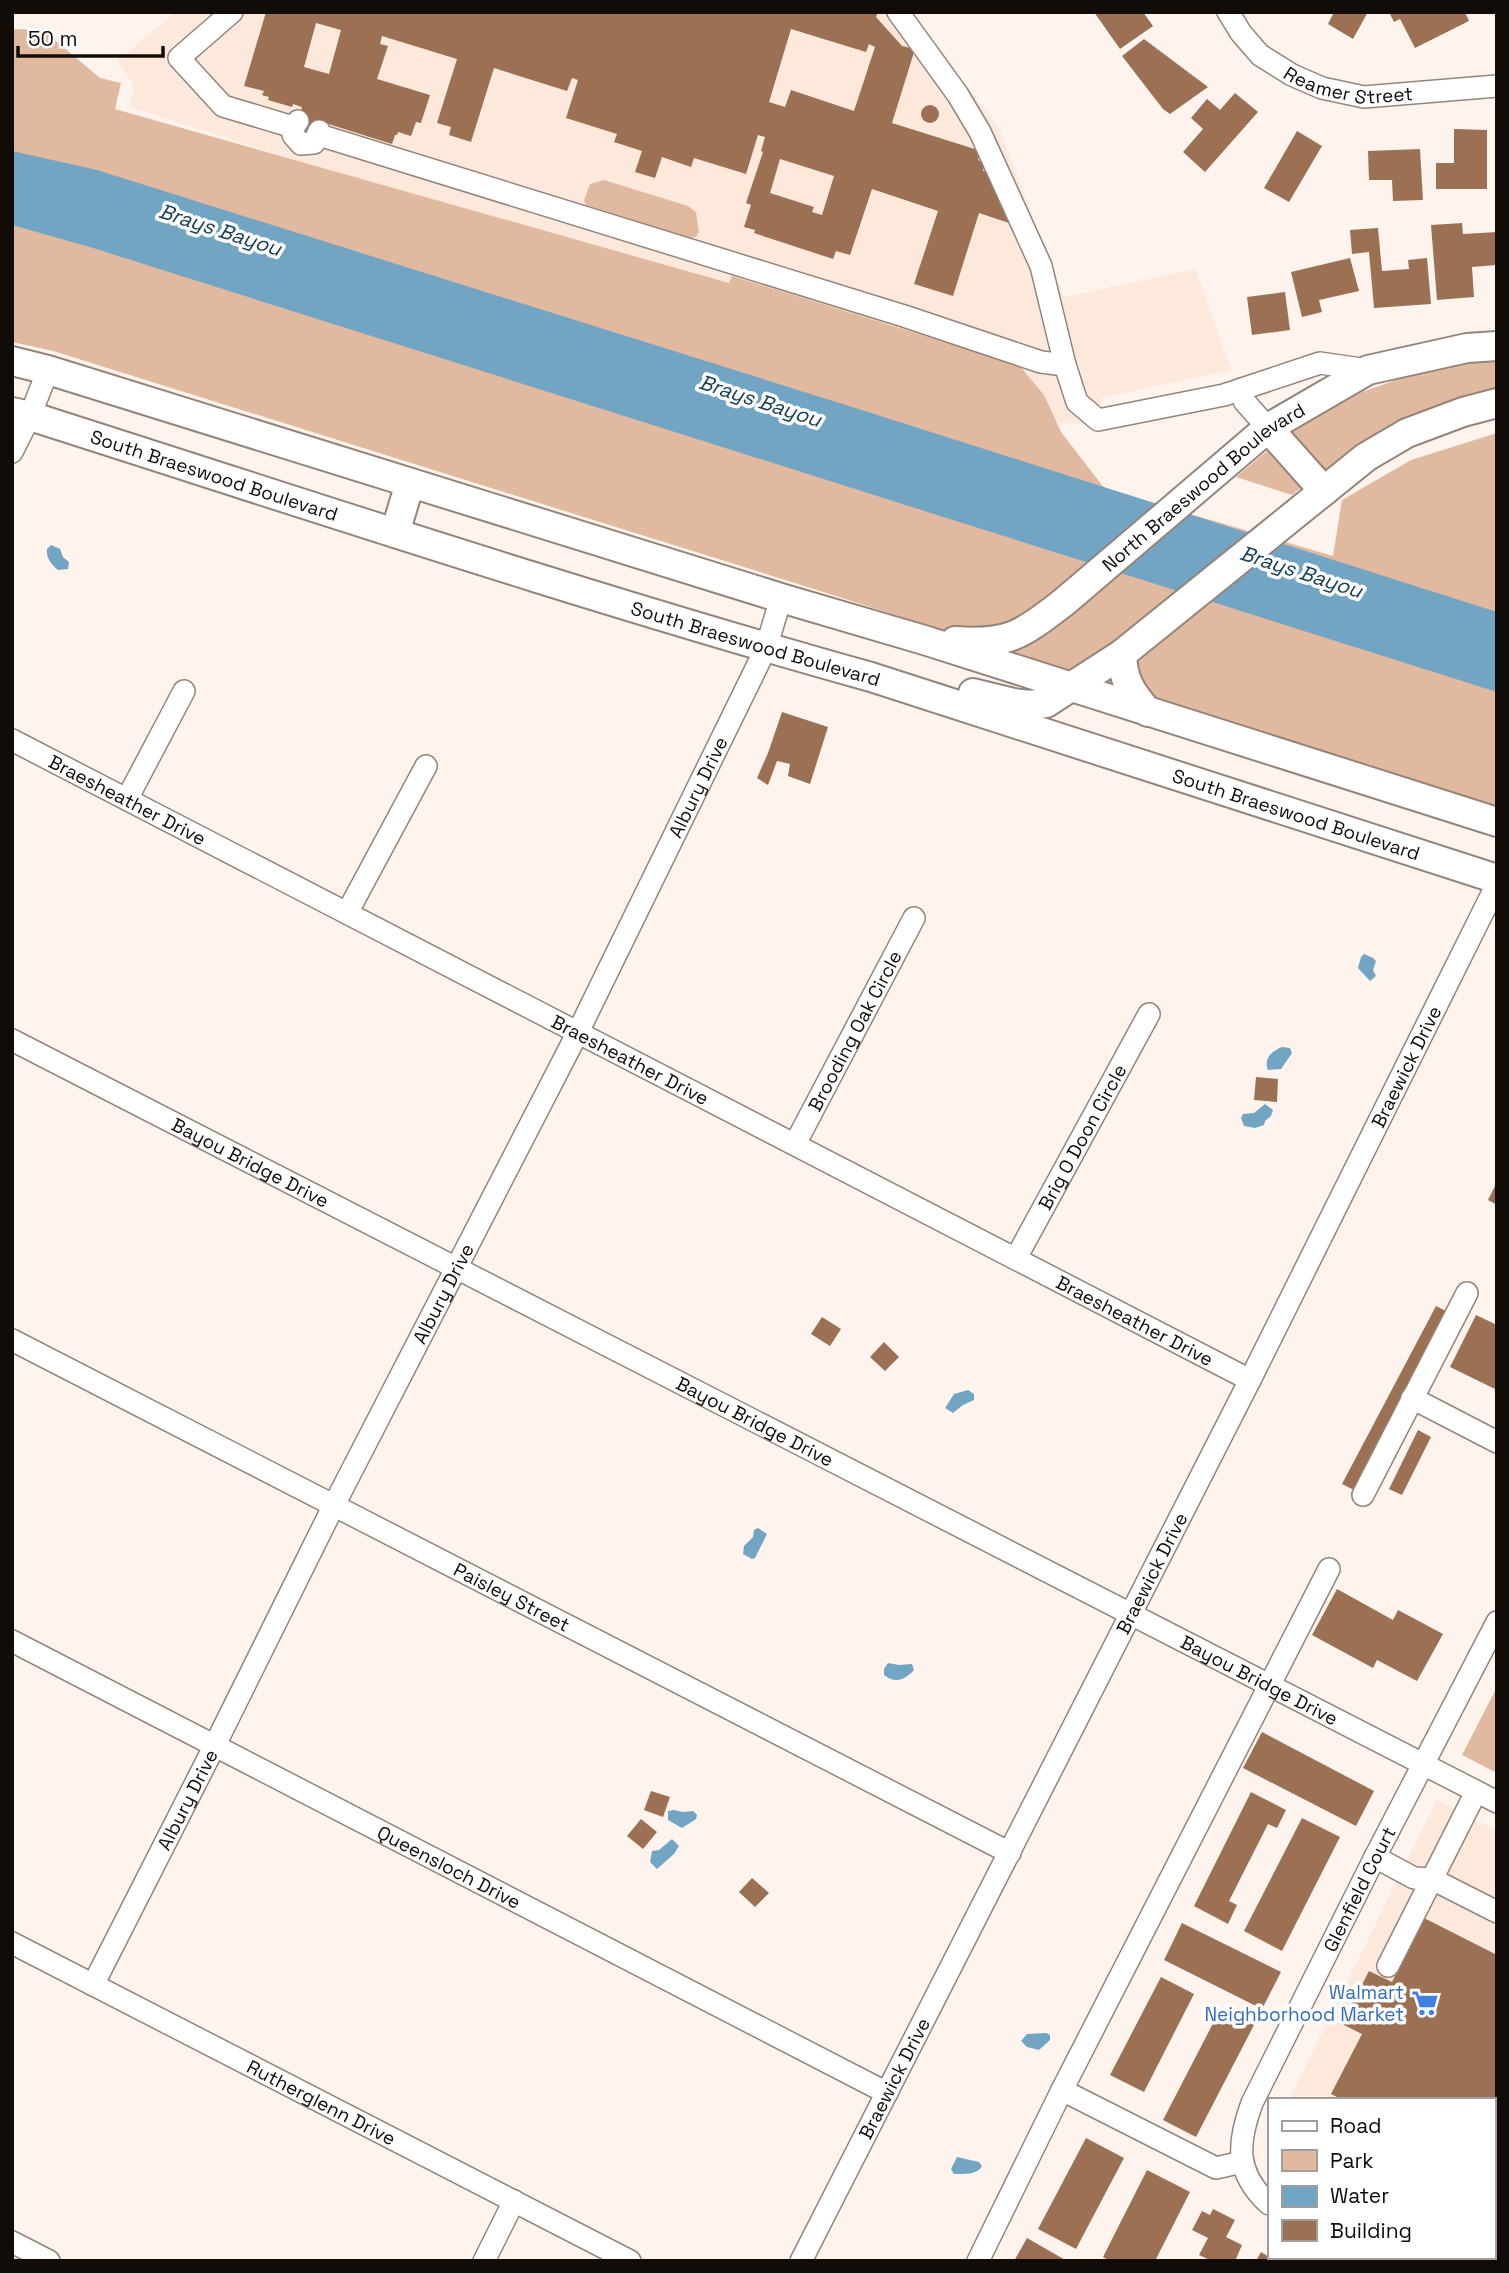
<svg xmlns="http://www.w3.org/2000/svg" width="1509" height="2273" font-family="'Space Grotesk',sans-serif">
  <rect width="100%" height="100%" fill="#fef4ed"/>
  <g fill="#fce9dc">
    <polygon points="175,12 910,12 999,128 1064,297 1196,269 1231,370 1102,398 1093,424 1060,423 983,380 130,107 134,85 117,61"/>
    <polygon points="1437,1800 1497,1831 1497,2261 1437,2261 1430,2257 1493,2257 1493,2100 1289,2100"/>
  </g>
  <g fill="#e1b99f">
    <polygon points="12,29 43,30 100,78 121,83 115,109 729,283 732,276 1019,365 1044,395 1061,432 1105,489 1333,556 1342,500 1411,460 1497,433 1497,808 814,589 53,351 12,342"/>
    <polygon points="604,180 688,206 696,212 699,232 696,237 690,238 586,205 584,200 590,184"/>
    <polygon points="1487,357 1497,357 1497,392 1385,433 1325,470 1320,467 1291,433 1297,425 1356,394 1405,377"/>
    <polygon points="1268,450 1301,488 1292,495 1236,477"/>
    <polygon points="1497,1687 1497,1773 1462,1755"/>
  </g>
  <g fill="#72a4c4">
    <polygon points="12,151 97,170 868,412 1497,612 1497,692 93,248 12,225"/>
    <path d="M51,545l9,4 3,8 6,5 -1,7 -10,1c-7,-6 -12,-12 -11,-21z"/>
    <polygon points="1364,954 1373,958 1376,961 1373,970 1376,976 1370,981 1358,968 1361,957"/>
    <path d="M1282,1047l8,1 2,5 -11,16 -13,1c-5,-11 4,-19 14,-23z"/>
    <polygon points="1265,1104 1273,1110 1271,1116 1265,1121 1264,1125 1255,1128 1244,1126 1241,1118 1243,1114 1254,1113"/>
    <polygon points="968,1390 974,1394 974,1400 963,1405 953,1413 945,1408 954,1394"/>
    <polygon points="758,1528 767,1534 755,1558 752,1559 743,1554 744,1546 753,1537 754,1530"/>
    <path d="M888,1663l11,2 13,-1 2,6c-9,10 -19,14 -30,5v-6z"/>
    <polygon points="674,1810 683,1812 693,1811 697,1815 696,1819 682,1828 668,1820 668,1811"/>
    <polygon points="672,1839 679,1846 674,1854 657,1869 650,1862 652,1851 659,1850"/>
    <polygon points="1046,2033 1050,2035 1050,2040 1039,2050 1027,2047 1021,2041 1027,2034"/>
    <path d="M957,2157l22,5 3,4c-4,9 -19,8 -28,8l-3,-5z"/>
  </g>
  <g fill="#9c7052" fill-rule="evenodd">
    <path d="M266,12h612l-2,5 26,29 13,3 -23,74 89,28 -3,9 7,3 -2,8 8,2 27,53 -39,-13 -26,83 -39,-12 24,-73 -66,-22 -22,66 -14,-4 -3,8 -79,-26 1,-3 -11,-3 7,-22 -5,-2 17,-51 -2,-1 4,-14 -7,-2 -12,39 -52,-16 -3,9 -29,-10 -7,21 -20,-6 7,-21 -28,-9 3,-8 -51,-16 12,-38 -6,-2 -5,13 -73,-23 -23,74 -22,-7 2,-8 -14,-4 20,-64 -75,-23 -2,8 8,2 -11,33 53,16 -9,28 -5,-1 -5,14 -13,-4 -1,3h-2l-3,9 -70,-22 -4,12 -22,-7 6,-20 -9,-3 -1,3 -24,-7 1,-3 -7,-2 2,-4 -20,-5zM316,23l25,7 -12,44 -25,-7zM791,29l75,23 3,-8 6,3 -21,64 -63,-21 -6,17 -16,-5zM780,159l54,17 -12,39 -10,-3 2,-5 -44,-14z"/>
    <polygon points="1094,12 1143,12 1153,26 1120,49"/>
    <polygon points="1334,12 1368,12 1353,39 1328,24"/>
    <polygon points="1389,12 1465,12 1469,21 1415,48 1400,19 1394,22"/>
    <polygon points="1144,39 1208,87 1170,114 1163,109 1122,56"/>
    <polygon points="1235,93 1258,112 1205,172 1183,152 1203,129 1191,118 1207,99 1220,110"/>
    <circle cx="930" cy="114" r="9"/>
    <polygon points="1454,129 1487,130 1487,189 1436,189 1436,163 1454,163"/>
    <polygon points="1297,131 1322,146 1289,202 1264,188"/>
    <polygon points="1420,149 1423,200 1393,201 1392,180 1369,180 1368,151"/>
    <polygon points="1462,223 1463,234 1497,232 1497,265 1472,267 1474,297 1437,300 1431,225"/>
    <polygon points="1378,228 1382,271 1409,269 1408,260 1427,258 1431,304 1374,308 1369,252 1352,254 1350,230"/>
    <polygon points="1350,258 1359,291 1319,300 1322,312 1302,317 1291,272"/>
    <polygon points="1285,292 1290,330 1252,335 1247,297"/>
    <polygon points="782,712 828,727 810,784 788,776 790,764 777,761 768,785 757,778 768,753"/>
    <polygon points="1256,1077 1278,1079 1277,1102 1254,1100"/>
    <polygon points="1497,1182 1497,1205 1488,1200"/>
    <polygon points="1436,1306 1452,1314 1358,1492 1342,1484"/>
    <polygon points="1476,1315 1497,1325 1497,1390 1450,1367"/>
    <polygon points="822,1317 841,1329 830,1346 811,1334"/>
    <polygon points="884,1342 899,1357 885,1371 870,1357"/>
    <polygon points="1418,1430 1431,1437 1402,1495 1389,1489"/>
    <polygon points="1337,1589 1393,1620 1398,1610 1443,1634 1417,1681 1377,1660 1373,1668 1312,1635"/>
    <polygon points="1262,1732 1374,1791 1356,1826 1243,1768"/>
    <polygon points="651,1791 670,1797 663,1817 644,1810"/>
    <polygon points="1251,1792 1286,1810 1277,1828 1268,1824 1229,1901 1237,1905 1228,1924 1194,1906"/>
    <polygon points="1302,1818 1340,1837 1282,1951 1244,1931"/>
    <polygon points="641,1819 657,1832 643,1849 627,1836"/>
    <polygon points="752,1878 769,1893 755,1907 739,1892"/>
    <polygon points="1424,1918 1497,1955 1497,2115 1493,2122 1493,2100 1343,2100 1331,2094 1362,2034 1342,2024 1369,1971 1392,1982"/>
    <polygon points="1182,1923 1281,1972 1262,2009 1164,1960"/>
    <polygon points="1161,1977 1194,1994 1144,2092 1110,2075"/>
    <polygon points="1221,2008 1254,2025 1196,2137 1163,2120"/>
    <polygon points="1086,2138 1124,2158 1076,2249 1038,2229"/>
    <polygon points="1147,2170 1190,2192 1155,2261 1110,2261 1103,2257"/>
    <polygon points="1213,2209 1235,2220 1226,2237 1242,2245 1235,2261 1212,2261 1199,2255 1208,2238 1192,2230 1202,2211 1210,2215"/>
    <polygon points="1027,2238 1067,2261 1014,2261"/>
    <polygon points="1261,2252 1269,2257 1279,2261 1256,2261"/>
  </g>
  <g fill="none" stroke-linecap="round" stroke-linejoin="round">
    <g stroke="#94857b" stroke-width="24">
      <g id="minor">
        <polyline points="232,12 179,58 223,106 293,127"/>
        <polyline points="898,12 958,95 980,132 1041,266 1065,365"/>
        <path id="s1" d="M1228,12l13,21 19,22 32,20 30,13 42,9 133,-11"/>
        <polyline points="298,121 293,127 293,135 301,144 314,143 319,131"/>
        <polyline points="319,135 904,316 1041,362 1065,365 1077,402 1098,420 1224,395 1320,363 1368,370"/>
        <polyline points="1242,389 1244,401 1268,428"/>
        <polyline points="12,452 30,416 48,370"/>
        <path id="s2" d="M12,740l1238,640"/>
        <polyline points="127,799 184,691"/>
        <polyline points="347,913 426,766"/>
        <path id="s3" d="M12,1040l1485,762"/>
        <path id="s4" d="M795,1144l119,-226"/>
        <path id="s5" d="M1016,1258l133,-244"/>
        <path id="s6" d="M12,1340l998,513"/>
        <polyline points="1412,1398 1497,1442"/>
        <polyline points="1363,1495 1467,1293"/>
        <path id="s7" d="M12,1641l875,452"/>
        <polyline points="1375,1857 1414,1878 1432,1879 1497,1912"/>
        <path id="s8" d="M12,1943l618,318"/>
        <polyline points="1388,1966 1476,1792"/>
        <path id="s9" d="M93,1985l122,-240 119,-240 244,-473 188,-384 15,-50"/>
        <polyline points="1062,2090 1216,2168 1242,2162"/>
        <polyline points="1493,2189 1497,2191"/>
        <path id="s10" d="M1269,2204c-34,-31 -32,-61 -17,-101l123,-246 122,-235"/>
        <polyline points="1493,2214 1497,2208"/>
        <polyline points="12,2242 49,2261"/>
        <polyline points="1371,2257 1377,2261"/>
        <polyline points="484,2261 514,2201"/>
        <path id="s11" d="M801,2261l449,-881 247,-496"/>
        <polyline points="978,2261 1062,2090 1329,1569"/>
        <polyline points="1470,2261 1471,2257"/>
      </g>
    </g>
    <g stroke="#94857b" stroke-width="32">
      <g id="major">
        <polyline points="12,361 48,370 781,598 924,640 1497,822"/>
        <path id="s12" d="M12,412l18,4c279,89 558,182 841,261l626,202"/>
        <polyline points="1268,428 1324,491"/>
        <polyline points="395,533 410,483"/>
        <path id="s13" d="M955,641c55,4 67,-7 109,-39l204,-174 100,-58 99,-22 30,-2"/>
        <path d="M1122,654c1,27 9,38 26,58"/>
        <polyline points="973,693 1014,703 1029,705 1046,703 1122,654 1366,457 1407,433 1463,412 1497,403"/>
      </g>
    </g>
    <use href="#minor" stroke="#fff" stroke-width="21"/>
    <use href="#major" stroke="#fff" stroke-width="28"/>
  </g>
  <defs>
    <g id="supermarket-bare" transform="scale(2.1)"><path d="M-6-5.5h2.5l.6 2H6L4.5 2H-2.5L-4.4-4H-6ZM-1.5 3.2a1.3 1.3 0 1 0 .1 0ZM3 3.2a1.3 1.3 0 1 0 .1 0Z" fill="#3f7fe0" stroke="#fff" stroke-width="2.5" paint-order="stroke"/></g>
  </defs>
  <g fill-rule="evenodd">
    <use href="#supermarket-bare" x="1425" y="2003"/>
  </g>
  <g text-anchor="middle" stroke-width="7" stroke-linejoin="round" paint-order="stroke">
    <g font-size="19" fill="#120c09" stroke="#fff">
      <text dy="7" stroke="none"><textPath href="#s1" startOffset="150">Reamer Street</textPath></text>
      <text dy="7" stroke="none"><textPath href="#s12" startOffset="212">South Braeswood Boulevard</textPath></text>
      <text dy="7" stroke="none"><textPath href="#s13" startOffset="301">North Braeswood Boulevard</textPath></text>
      <text dy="7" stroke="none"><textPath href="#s12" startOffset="779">South Braeswood Boulevard</textPath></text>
      <text dy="7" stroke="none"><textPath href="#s9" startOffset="1342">Albury Drive</textPath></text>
      <text dy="7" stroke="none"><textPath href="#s2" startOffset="130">Braesheather Drive</textPath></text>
      <text dy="7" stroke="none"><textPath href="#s12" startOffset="1346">South Braeswood Boulevard</textPath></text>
      <text dy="7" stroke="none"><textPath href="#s4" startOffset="128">Brooding Oak Circle</textPath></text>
      <text dy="7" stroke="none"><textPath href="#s2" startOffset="696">Braesheather Drive</textPath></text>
      <text dy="7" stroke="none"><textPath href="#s11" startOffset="1339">Braewick Drive</textPath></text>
      <text dy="7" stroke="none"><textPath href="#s5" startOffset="138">Brig O Doon Circle</textPath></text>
      <text dy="7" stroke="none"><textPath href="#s3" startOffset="268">Bayou Bridge Drive</textPath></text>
      <text dy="7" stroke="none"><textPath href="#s9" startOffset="775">Albury Drive</textPath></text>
      <text dy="7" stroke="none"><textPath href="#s2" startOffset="1264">Braesheather Drive</textPath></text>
      <text dy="7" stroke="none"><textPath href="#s3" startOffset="835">Bayou Bridge Drive</textPath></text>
      <text dy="7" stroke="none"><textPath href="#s11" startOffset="772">Braewick Drive</textPath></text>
      <text dy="7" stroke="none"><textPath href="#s6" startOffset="562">Paisley Street</textPath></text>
      <text dy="7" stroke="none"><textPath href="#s3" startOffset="1402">Bayou Bridge Drive</textPath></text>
      <text dy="7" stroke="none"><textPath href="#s9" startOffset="208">Albury Drive</textPath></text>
      <text dy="7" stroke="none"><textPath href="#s7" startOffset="492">Queensloch Drive</textPath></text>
      <text dy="7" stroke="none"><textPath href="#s10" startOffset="350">Glenfield Court</textPath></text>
      <text dy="7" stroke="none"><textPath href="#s11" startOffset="205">Braewick Drive</textPath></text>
      <text dy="7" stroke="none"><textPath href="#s8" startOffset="348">Rutherglenn Drive</textPath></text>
    </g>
    <g font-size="19" fill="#366cbe" stroke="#fff" text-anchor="end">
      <text x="1404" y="1999">Walmart<tspan x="1404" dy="22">Neighborhood Market</tspan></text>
    </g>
    <g font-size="21" font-style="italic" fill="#174057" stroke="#fff">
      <text transform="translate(220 230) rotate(18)" y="7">Brays Bayou</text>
      <text transform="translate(760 401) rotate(18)" y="7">Brays Bayou</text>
      <text transform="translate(1301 572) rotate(18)" y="7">Brays Bayou</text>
    </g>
  </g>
  <rect width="1509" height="2273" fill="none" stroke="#120c09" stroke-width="28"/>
  <rect x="1268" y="2098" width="228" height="161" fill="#ffffff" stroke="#a09e9d" stroke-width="2"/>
  <rect x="1282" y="2121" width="35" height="10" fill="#ffffff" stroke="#a09e9d" stroke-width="2"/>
  <text x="1330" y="2133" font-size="21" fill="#120c09">Road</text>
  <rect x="1282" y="2150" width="35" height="21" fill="#e1b99f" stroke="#a09e9d" stroke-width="2"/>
  <text x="1330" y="2168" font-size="21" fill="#120c09">Park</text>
  <rect x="1282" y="2186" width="35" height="21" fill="#72a4c4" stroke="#a09e9d" stroke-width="2"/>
  <text x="1330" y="2203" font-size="21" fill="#120c09">Water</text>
  <rect x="1282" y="2220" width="35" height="21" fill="#9c7052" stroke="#a09e9d" stroke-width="2"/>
  <text x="1330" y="2238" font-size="21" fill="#120c09">Building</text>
  <path d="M18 46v10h145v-10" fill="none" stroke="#120c09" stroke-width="3.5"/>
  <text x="28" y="46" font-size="21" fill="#120c09" stroke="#ffffff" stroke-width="5" paint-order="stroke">50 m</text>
</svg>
